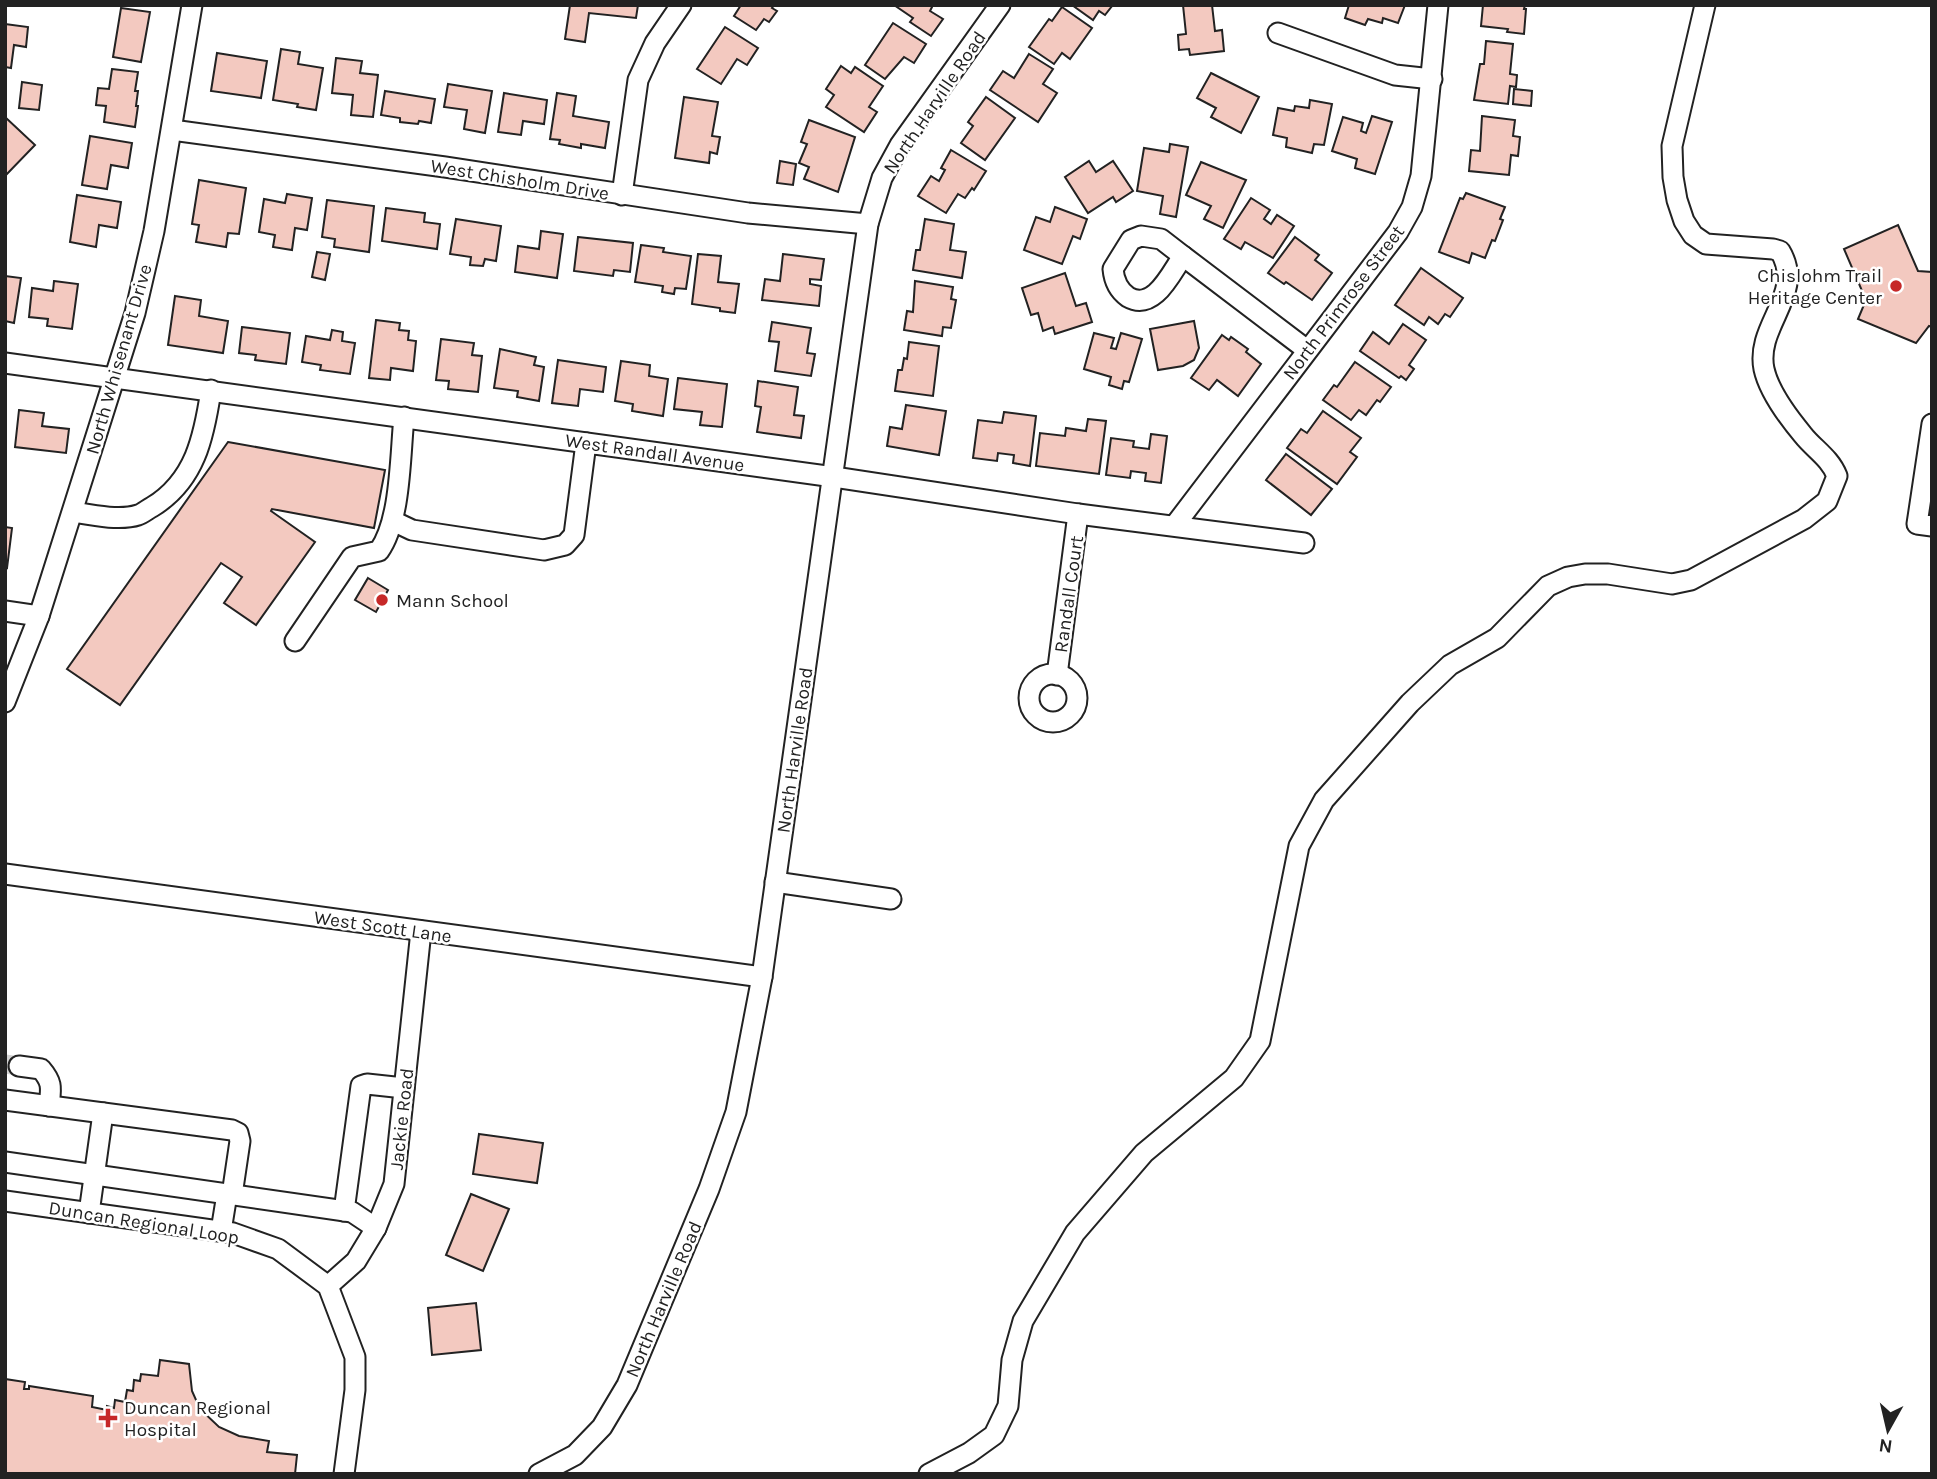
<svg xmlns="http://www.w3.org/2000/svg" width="1937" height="1479" font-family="Karla,sans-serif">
  <rect width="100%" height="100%" fill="#fff"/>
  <g fill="#f3c9c0" stroke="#222" stroke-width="2">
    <polygon points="570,5 638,5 636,18 589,13 585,42 565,39"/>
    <polygon points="741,5 774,5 772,8 777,11 769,22 764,19 756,30 734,16"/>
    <polygon points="894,5 929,5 932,7 930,11 943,19 931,36 910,22 913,18"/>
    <polygon points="1072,5 1111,5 1112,6 1105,15 1099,11 1093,20"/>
    <polygon points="1183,5 1212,5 1215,31 1222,30 1224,51 1190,55 1189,49 1179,50 1178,35 1186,34"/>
    <polygon points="1349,5 1405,5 1398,23 1383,18 1382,23 1368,19 1365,25 1345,18"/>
    <polygon points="1483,5 1525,5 1524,9 1526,9 1524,34 1507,32 1508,29 1481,26"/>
    <polygon points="1062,7 1092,28 1070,59 1062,53 1054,64 1029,47 1049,19 1052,21"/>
    <polygon points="121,8 150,12 141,62 113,57"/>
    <polygon points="893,23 926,44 914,63 904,57 885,79 865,65"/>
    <polygon points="5,24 28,27 26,47 14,45 11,68 5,67"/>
    <polygon points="725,27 758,48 747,65 737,59 721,84 697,69"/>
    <polygon points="1486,41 1513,44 1510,74 1517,75 1516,87 1510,86 1508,104 1474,100 1480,64 1484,64"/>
    <polygon points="281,49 300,52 298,64 323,68 316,110 297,107 298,104 273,100"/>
    <polygon points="217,53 267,61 261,98 211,91"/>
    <polygon points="1029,54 1053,69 1043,84 1057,93 1038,122 990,90 1003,71 1014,78"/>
    <polygon points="336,58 362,61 360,73 378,75 373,117 351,115 353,95 332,93"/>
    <polygon points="841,66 851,73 855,67 883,86 869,107 877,112 864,132 826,107 834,95 826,89"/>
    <polygon points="112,69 138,72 135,91 138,91 136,106 138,106 135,127 104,122 106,106 96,105 98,88 109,89"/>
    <polygon points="1211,73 1259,97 1241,133 1211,117 1216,108 1197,98"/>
    <polygon points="22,82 42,85 39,110 19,108"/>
    <polygon points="448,84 492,91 485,133 464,129 467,110 444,107"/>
    <polygon points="1514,89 1532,91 1531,106 1513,104"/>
    <polygon points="385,91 435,99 431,123 419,121 418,124 400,122 400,118 381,115"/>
    <polygon points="504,93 547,100 544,124 523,121 521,135 498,132"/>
    <polygon points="557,93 576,96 573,116 609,122 605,148 581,144 581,148 559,144 560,140 550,139"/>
    <polygon points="684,97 718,102 712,136 720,137 717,154 710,152 709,163 675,158"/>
    <polygon points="986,97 1015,118 985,160 961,143 973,126 968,122"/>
    <polygon points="1310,100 1332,104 1324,145 1314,144 1312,153 1286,147 1287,138 1273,135 1278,108 1294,111 1295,106 1309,108"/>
    <polygon points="1372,116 1392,122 1375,174 1355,168 1357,159 1332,151 1343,117 1363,123 1361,131 1366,133"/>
    <polygon points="1482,116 1515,120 1513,136 1520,137 1518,156 1511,155 1509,175 1469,171 1471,150 1480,151"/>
    <polygon points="5,117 35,145 5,176"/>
    <polygon points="809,120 855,137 838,192 804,179 809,167 799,163 807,144 801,142"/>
    <polygon points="90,136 132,143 128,168 111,165 107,189 82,185"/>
    <polygon points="1170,144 1188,147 1176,217 1160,214 1163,196 1137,191 1144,148 1169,152"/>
    <polygon points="951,150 986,171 974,190 972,188 965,198 958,194 946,213 918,196 931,176 939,181 945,170 941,168"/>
    <polygon points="780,161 796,164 793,185 777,183"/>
    <polygon points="1089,161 1096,172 1113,161 1133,191 1116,202 1113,197 1088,213 1065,177"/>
    <polygon points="1201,162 1246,180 1223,228 1204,219 1211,206 1186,195"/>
    <polygon points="199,180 246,188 239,234 228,233 226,247 196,242 199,225 192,224"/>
    <polygon points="1466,193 1505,207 1500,219 1503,220 1495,241 1492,240 1485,258 1472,253 1469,263 1439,252 1460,198 1463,199"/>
    <polygon points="287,194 312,198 307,230 295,228 292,250 273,247 275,235 259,232 264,199 285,203"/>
    <polygon points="77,195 121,202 117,228 99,225 96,247 70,242"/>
    <polygon points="1251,198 1270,210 1264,219 1271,224 1277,215 1294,226 1273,258 1245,242 1241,249 1224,239"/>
    <polygon points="327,200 374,206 369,252 334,247 335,239 322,237"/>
    <polygon points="1055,207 1087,219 1080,239 1073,236 1062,264 1024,250 1036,217 1050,222"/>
    <polygon points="386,208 425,213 424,222 440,224 437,249 382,241"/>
    <polygon points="456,219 501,226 496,261 485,259 483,266 470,265 471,257 450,254"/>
    <polygon points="925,219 954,224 950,250 966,252 962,278 913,270 916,250 920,250"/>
    <polygon points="1898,225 1918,271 1932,272 1932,327 1929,326 1916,343 1858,319 1866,300 1844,249"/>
    <polygon points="541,231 563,234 557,278 515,272 518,246 539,249"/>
    <polygon points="578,237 633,243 630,272 614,270 613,276 574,271"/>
    <polygon points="1295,237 1319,255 1315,260 1332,273 1312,300 1286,282 1284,284 1268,273"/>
    <polygon points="641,245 664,248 663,252 691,256 686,289 675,288 674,294 662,292 663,286 635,282"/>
    <polygon points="317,252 330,254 325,280 312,277"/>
    <polygon points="698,254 721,256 718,282 739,284 735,313 720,311 720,308 692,304"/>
    <polygon points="783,254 824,259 821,280 810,279 810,284 821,286 819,306 762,300 765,279 780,281"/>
    <polygon points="1421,268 1463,298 1450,317 1445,314 1438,324 1429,317 1424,325 1395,305"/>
    <polygon points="1065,273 1076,306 1086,303 1092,322 1055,334 1053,327 1043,331 1038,313 1031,315 1022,288"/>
    <polygon points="5,276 21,278 14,323 5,321"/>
    <polygon points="54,281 78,284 72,329 47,326 48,319 29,317 32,288 53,291"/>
    <polygon points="915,281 953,287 951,299 956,300 951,328 943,327 942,336 904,330 907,311 913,312"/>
    <polygon points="175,296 201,300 199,316 228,321 223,353 168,345"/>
    <polygon points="376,320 400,323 399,330 409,331 408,340 416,341 413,371 391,368 390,380 369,378"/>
    <polygon points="1194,321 1199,348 1194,360 1183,366 1158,370 1150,329"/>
    <polygon points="772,322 811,328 807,353 815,354 811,376 775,371 779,342 769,341"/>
    <polygon points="1403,324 1426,340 1409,365 1414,369 1406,380 1401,376 1399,378 1360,351 1373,332 1389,344"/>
    <polygon points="242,327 290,333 286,364 255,360 256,355 239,353"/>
    <polygon points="332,330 343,332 342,341 355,343 350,374 320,370 321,365 302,362 306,336 330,340"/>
    <polygon points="1094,333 1114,338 1111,348 1116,349 1121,333 1142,339 1129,382 1124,381 1122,389 1109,385 1111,377 1084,369"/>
    <polygon points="1222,335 1229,340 1231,337 1248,349 1246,352 1261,364 1238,396 1217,380 1209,390 1191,378"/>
    <polygon points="441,339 474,343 472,355 482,356 478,392 448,389 449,381 436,380"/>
    <polygon points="909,342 939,346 933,396 895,391 898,370 902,370 904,358 907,359"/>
    <polygon points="500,349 536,357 534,365 544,367 539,401 517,397 518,391 494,388"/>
    <polygon points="558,360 606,367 603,392 580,389 578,406 552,403"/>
    <polygon points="621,361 650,365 649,376 668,379 663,416 632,411 633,404 615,401"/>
    <polygon points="1355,362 1391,387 1380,402 1377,400 1366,415 1359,410 1351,420 1323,400 1334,385 1337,387"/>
    <polygon points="678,378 727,384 722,427 700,425 702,412 674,409"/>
    <polygon points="758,381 798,387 794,415 804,416 801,438 757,432 761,407 755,406"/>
    <polygon points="906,405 946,411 939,455 887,446 890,427 902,429"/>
    <polygon points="19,410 44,413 42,426 69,429 66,453 15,447"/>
    <polygon points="1323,411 1361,438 1350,452 1357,457 1337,484 1287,448 1301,429 1307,433"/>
    <polygon points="1004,412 1036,416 1030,466 1013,463 1014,455 998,453 997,461 973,458 978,420 1002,423"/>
    <polygon points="1088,419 1106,421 1099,474 1036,466 1040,433 1065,436 1066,428 1086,431"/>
    <polygon points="1151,434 1167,436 1161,483 1145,481 1146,473 1131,471 1130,478 1106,475 1111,438 1134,441 1133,447 1149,449"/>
    <polygon points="228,442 385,470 374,528 272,509 271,511 315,542 256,625 224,603 242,577 221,563 120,705 67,669"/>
    <polygon points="1286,454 1332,489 1311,515 1266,480"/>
    <polygon points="5,527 12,528 7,568 5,567"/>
    <polygon points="368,578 388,590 376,612 355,600"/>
    <polygon points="479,1134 543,1143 537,1183 473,1174"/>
    <polygon points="471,1194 509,1209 483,1271 446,1255"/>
    <polygon points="476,1303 481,1350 432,1355 428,1308"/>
    <polygon points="160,1360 189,1364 192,1391 200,1409 219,1427 239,1436 269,1441 267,1452 297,1455 295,1474 5,1474 5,1379 25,1382 24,1389 29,1389 29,1386 93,1396 92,1407 107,1410 107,1406 114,1408 115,1400 125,1402 127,1390 133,1391 134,1380 140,1381 141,1374 158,1376"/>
  </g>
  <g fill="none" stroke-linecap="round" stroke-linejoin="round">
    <polyline stroke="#d3d3d3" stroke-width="19" stroke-dasharray="19 10" stroke-linecap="butt" points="5,1064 19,1066"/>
    <g stroke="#222" stroke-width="23">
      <g id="minor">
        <polyline points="1278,33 1395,75 1432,79"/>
        <polyline points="172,130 445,167 748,213 868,224"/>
        <polyline points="622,195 638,80 655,43 681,5"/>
        <path d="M1141,236l20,3 22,17c-12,17 -29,56 -55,41 -10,-7 -14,-17 -15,-28l18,-29z"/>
        <polyline points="1183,256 1307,350"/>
        <polyline points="5,363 834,477 1078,514 1304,543"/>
        <polyline points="1932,424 1917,524 1932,526"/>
        <path d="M73,512c18,3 47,9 65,3 4,-1 10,-6 14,-8 43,-26 52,-70 59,-117"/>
        <polyline points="393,521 412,530 544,550 565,545 574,535 586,443"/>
        <polyline points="1175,525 1398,232 1412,207 1421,176 1438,5"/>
        <polyline points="5,611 39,616"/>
        <path d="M295,641l57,-84 27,-6c22,-31 21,-95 25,-134"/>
        <circle cx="1053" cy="698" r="24"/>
        <polyline points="1057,675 1078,514"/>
        <polyline points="5,702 39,616 135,313 154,231 192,5"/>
        <polyline points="5,874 762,977"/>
        <polyline points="775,882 891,899"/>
        <path d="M19,1066l22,3c12,14 10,19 8,37"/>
        <polyline points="5,1100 232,1130 238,1133 240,1141 232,1195"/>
        <polyline points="5,1162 352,1212 376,1228"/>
        <polyline points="5,1201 233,1233 278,1249 328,1286 355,1357 355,1390 344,1474"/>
        <polyline points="344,1211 361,1086 367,1084 404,1088"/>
        <polyline points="89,1213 103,1113"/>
        <polyline points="221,1231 227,1194"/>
        <polyline points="328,1286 356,1261 376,1228 394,1184 421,931"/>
        <polyline points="539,1474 575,1455 602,1427 627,1385 709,1189 736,1112 762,977 868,224 882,178 900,145 1000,5"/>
        <path d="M929,1474l40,-21 25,-18 14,-29 4,-46 11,-39 52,-88 69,-80 90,-75 26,-37 39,-195 25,-46 86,-97 40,-38 47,-27 51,-52 20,-9 17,-3h23l64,10 19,-4 113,-61 23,-18 10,-25c-7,-18 -23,-27 -34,-41 -15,-18 -34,-43 -39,-66 -9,-44 42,-75 16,-118l-7,-2 -67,-5 -13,-9 -9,-14 -7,-21 -4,-23 -1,-31 33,-141"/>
      </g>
    </g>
    <use href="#minor" stroke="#fff" stroke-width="19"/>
  </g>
  <g fill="#c62828" stroke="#fff" stroke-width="2.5">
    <circle cx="1896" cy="286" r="7"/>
    <circle cx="382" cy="600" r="7"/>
    <path d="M104.5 1407.5h7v7h7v7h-7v7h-7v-7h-7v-7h7z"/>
  </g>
  <g text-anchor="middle" stroke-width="5" stroke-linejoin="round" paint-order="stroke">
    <g font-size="19" fill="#222" stroke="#fff">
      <text transform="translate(934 102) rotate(-56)" y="7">North Harville Road</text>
      <text transform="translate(520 179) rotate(9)" y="7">West Chisholm Drive</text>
      <text transform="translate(1343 302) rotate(-53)" y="7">North Primrose Street</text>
      <text transform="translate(118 359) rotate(-74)" y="7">North Whisenant Drive</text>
      <text transform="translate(655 452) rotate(8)" y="7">West Randall Avenue</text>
      <text transform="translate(1068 594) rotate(-82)" y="7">Randall Court</text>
      <text transform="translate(794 750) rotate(-82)" y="7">North Harville Road</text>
      <text transform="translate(383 926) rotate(8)" y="7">West Scott Lane</text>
      <text transform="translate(401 1119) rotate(-84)" y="7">Jackie Road</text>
      <text transform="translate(144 1222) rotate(9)" y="7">Duncan Regional Loop</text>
      <text transform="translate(663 1299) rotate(-67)" y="7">North Harville Road</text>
    </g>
    <g font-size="19" fill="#222" stroke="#fff" text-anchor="start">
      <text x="1882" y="282" text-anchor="end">Chislohm Trail<tspan x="1882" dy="22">Heritage Center</tspan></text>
      <text x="396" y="607">Mann School</text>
      <text x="124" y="1414">Duncan Regional<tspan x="124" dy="22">Hospital</tspan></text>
    </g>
  </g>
  <rect width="1937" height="1479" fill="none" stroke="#222222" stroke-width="14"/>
  <g transform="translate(1888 1430) rotate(188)" stroke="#ffffff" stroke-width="5" paint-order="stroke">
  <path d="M0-5L12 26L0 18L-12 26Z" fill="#222222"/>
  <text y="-10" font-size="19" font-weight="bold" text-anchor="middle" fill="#222222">N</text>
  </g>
</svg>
